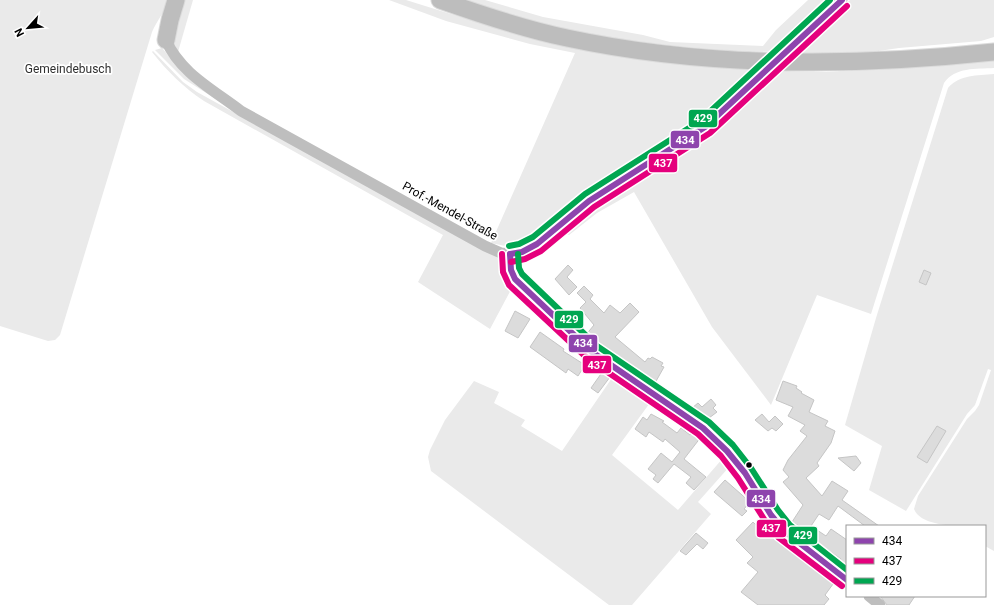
<svg xmlns="http://www.w3.org/2000/svg" width="994" height="605" font-family="Roboto,sans-serif">
  <rect width="100%" height="100%" fill="#fff"/>
  <g fill="#eaeaea">
    <path d="M0,0h169c-4,12 -12,20 -17,32l-92,303 -5,5 -7,1 -48,-15z"/>
    <polygon points="182,0 193,0 178,52 172,40"/>
    <polygon points="389,0 406,0 502,30 623,57 757,70 690,132 572,210 538,237 523,245 512,243 510,247 491,243 575,53 530,44 446,21"/>
    <path d="M463,0h22l58,17 100,18 27,7 93,4 13,-16 32,-30h25l-59,52c-105,-3 -213,-17 -311,-52z"/>
    <polygon points="850,0 994,0 994,37 981,41 899,48 858,54 794,53"/>
    <polygon points="162,48 175,63 222,103 184,79 155,50"/>
    <path d="M153,51l30,31 14,10 302,166 13,24 1,4 -23,43 -72,-47 25,-47 -239,-134c-21,-14 -36,-29 -52,-49z"/>
    <path d="M994,61v7c-18,1 -39,-1 -50,15l-73,231 -54,-19 -46,110 -59,-78 -78,-135 -37,21 -28,22 -10,-2 31,-27 94,-57 26,-20 67,-58 49,1z"/>
    <path d="M994,74v477l-9,-5v-20c-18,0 -63,3 -71,-17l4,-13 49,-77 8,-8 4,-6 12,-35 -3,-1 -13,36 -8,9 -61,97 -37,-21 13,-44 -37,-21 31,-107 72,-230c12,-14 29,-12 46,-14z"/>
    <polygon points="614,375 652,400 612,455 678,510 723,458 730,466 698,502 711,514 632,605 609,605 431,471 428,457 430,450 445,420 474,381 499,392 494,403 525,420 521,426 562,451"/>
  </g>
  <g fill="#dcdcdc" stroke="#c5c5c5">
    <polygon points="568,265 573,270 567,277 577,287 569,295 555,279"/>
    <polygon points="924,270 931,273 926,285 919,282"/>
    <polygon points="584,286 593,295 590,299 604,313 610,305 620,313 630,303 639,312 615,337 645,362 648,358 650,359 652,357 663,363 661,366 664,367 655,383 629,369 608,352 607,354 596,347 585,336 594,325 580,308 586,302 577,293"/>
    <polygon points="515,311 530,319 518,338 505,331"/>
    <polygon points="540,332 564,349 563,351 585,365 578,376 568,369 566,373 530,347"/>
    <polygon points="603,371 610,377 598,393 591,388"/>
    <polygon points="783,381 797,386 796,388 802,392 801,393 814,400 809,412 828,421 825,426 835,431 831,443 817,463 819,466 806,478 822,496 832,481 848,491 842,500 879,526 865,526 838,506 829,520 819,514 811,526 826,536 831,529 847,540 847,570 838,563 841,559 812,539 811,541 798,533 801,527 792,522 803,505 783,482 789,477 783,470 788,460 807,436 800,431 805,425 788,416 793,407 776,400"/>
    <polygon points="711,399 716,405 713,408 717,412 705,421 692,408 698,403 702,407"/>
    <polygon points="651,414 664,421 662,422 677,433 681,428 690,435 694,430 701,437 684,459 706,477 694,490 686,483 691,477 674,464 658,483 653,479 656,475 648,469 661,453 672,462 680,452 665,439 663,442 649,432 646,437 635,429 643,417 647,420"/>
    <polygon points="762,414 769,422 775,416 783,424 776,431 772,428 768,431 755,420"/>
    <polygon points="937,426 946,431 927,463 917,457"/>
    <polygon points="856,456 861,463 854,471 838,458"/>
    <polygon points="725,480 750,502 744,509 747,511 742,516 714,492"/>
    <polygon points="753,522 766,535 771,529 788,545 836,580 825,595 829,599 824,605 758,605 741,592 758,572 747,563 753,557 736,540"/>
    <polygon points="696,533 708,543 703,549 697,544 686,555 680,551"/>
    <polygon points="880,596 915,596 909,605 887,605"/>
  </g>
  <g fill="none" stroke-linecap="round" stroke-linejoin="round">
    <g stroke="#dbdbdb" stroke-width="19">
      <g id="highway">
        <path d="M440,0c42,15 84,29 127,38 140,30 285,29 427,14"/>
        <polyline points="166,40 170,20 176,0"/>
      </g>
    </g>
    <g stroke="#bebebe" stroke-width="11">
      <path d="M166,40c14,33 48,50 75,71l244,135 16,7 9,1 20,-5 17,-11 42,-37 116,-74 45,-40"/>
      <polyline points="796,41 842,0"/>
      <polyline points="510,254 511,270 515,279 592,352 703,428 727,451 745,473 771,515 784,531 847,580"/>
      <polyline points="869,596 880,605"/>
    </g>
    <use href="#highway" stroke="#bdbdbd" stroke-width="17"/>
    <polyline stroke="#bebebe" stroke-width="11" points="750,87 796,41"/>
    <g stroke="#fff" stroke-width="9">
      <g id="bus-1">
        <polyline points="510,254 511,270 515,279 592,352 703,428 727,451 745,473 771,515 784,531 847,580"/>
        <polyline points="510,254 522,252 537,244 589,201 705,127 842,0"/>
      </g>
    </g>
    <g stroke="#fff" stroke-width="9">
      <g id="bus-2">
        <polyline points="502,254 503,272 509,285 587,358 698,434 721,456 738,478 764,519 778,537 842,586"/>
        <polyline points="511,262 525,259 541,251 594,207 710,133 847,6"/>
      </g>
    </g>
    <g stroke="#fff" stroke-width="9">
      <g id="bus-3">
        <polyline points="509,246 519,244 533,237 585,194 700,121 830,0"/>
        <polyline points="518,254 519,268 522,274 597,346 709,422 733,445 751,468 778,510 790,525 847,570"/>
      </g>
    </g>
    <use href="#bus-1" stroke="#8e44ad" stroke-width="6"/>
    <use href="#bus-2" stroke="#e5007d" stroke-width="6"/>
    <use href="#bus-3" stroke="#00a651" stroke-width="6"/>
  </g>
  <circle fill="#000" stroke="#fff" stroke-width="1.5" cx="749" cy="465" r="3.5"/>
  <g text-anchor="middle" stroke-width="3.5" stroke-linejoin="round" paint-order="stroke">
    <g font-size="12" fill="#2f2f2f" stroke="#fff">
      <text x="68" y="73">Gemeindebusch</text>
    </g>
    <g font-size="12" fill="#000" stroke="#fff">
      <text transform="translate(450 211) rotate(29)" y="4">Prof.-Mendel-Straße</text>
    </g>
  </g>
  <g stroke="#fff" stroke-width="1.5">
    <rect x="688" y="109" width="30" height="19" rx="4" fill="#00a651"/>
    <rect x="670" y="130" width="30" height="19" rx="4" fill="#8e44ad"/>
    <rect x="648" y="153" width="30" height="20" rx="4" fill="#e5007d"/>
    <rect x="554" y="310" width="30" height="19" rx="4" fill="#00a651"/>
    <rect x="568" y="334" width="30" height="19" rx="4" fill="#8e44ad"/>
    <rect x="582" y="355" width="30" height="19" rx="4" fill="#e5007d"/>
    <rect x="746" y="489" width="30" height="19" rx="4" fill="#8e44ad"/>
    <rect x="756" y="519" width="31" height="19" rx="4" fill="#e5007d"/>
    <rect x="788" y="526" width="30" height="19" rx="4" fill="#00a651"/>
  </g>
  <g font-size="11" text-anchor="middle" font-weight="bold" fill="#fff">
    <text x="703" y="122">429</text>
    <text x="685" y="144">434</text>
    <text x="663" y="167">437</text>
    <text x="569" y="323">429</text>
    <text x="583" y="347">434</text>
    <text x="597" y="369">437</text>
    <text x="761" y="503">434</text>
    <text x="771" y="532">437</text>
    <text x="803" y="539">429</text>
  </g>
  <rect x="846" y="525" width="140" height="72" fill="#ffffff" stroke="#999999"/>
  <rect x="854" y="538" width="20" height="6" fill="#8e44ad" stroke="#999999"/>
  <text x="882" y="545" font-size="12" fill="#000000">434</text>
  <rect x="854" y="558" width="20" height="6" fill="#e5007d" stroke="#999999"/>
  <text x="882" y="565" font-size="12" fill="#000000">437</text>
  <rect x="854" y="578" width="20" height="6" fill="#00a651" stroke="#999999"/>
  <text x="882" y="585" font-size="12" fill="#000000">429</text>
  <g transform="translate(28 28) rotate(243)" stroke="#ffffff" stroke-width="3" paint-order="stroke">
  <path d="M0-3L7 15L0 10L-7 15Z" fill="#000000"/>
  <text y="-6" font-size="11" font-weight="bold" text-anchor="middle" fill="#000000">N</text>
  </g>
</svg>
